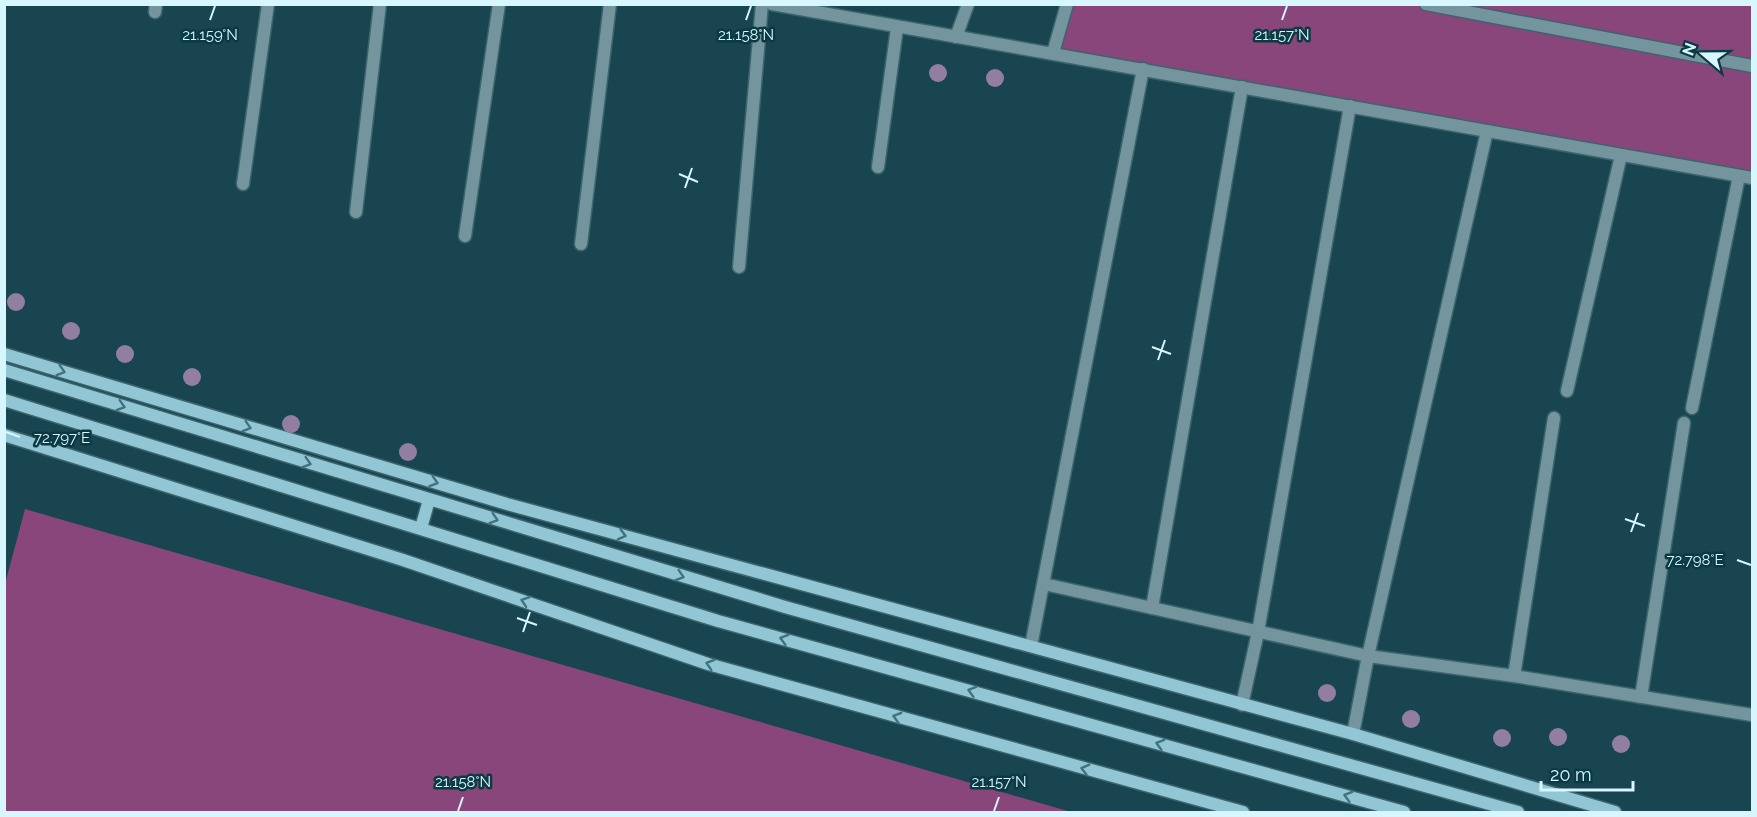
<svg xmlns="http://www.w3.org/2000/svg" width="1757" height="817" font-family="Raleway,sans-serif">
  <rect width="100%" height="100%" fill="#18454f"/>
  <g fill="#88467a">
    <polygon points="1069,5 1752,5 1752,184 1060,53"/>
    <polygon points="25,509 1071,812 5,812 5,584"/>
  </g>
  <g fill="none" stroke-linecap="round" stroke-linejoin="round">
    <g stroke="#3a656e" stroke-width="15">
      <polyline id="service" points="878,167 897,28"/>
    </g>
    <g stroke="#3a656e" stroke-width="15">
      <g id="minor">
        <polyline points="772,4 1752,178"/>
        <polyline points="1426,4 1752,66"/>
        <polyline points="155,12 156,4"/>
        <polyline points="956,37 968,4"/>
        <polyline points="1053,53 1067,4"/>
        <polyline points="243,184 268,4"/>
        <polyline points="356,212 380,4"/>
        <polyline points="465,236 499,4"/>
        <polyline points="581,244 610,4"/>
        <polyline points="739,267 762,4"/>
        <polyline points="1567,391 1621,155"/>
        <polyline points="1692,408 1739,176"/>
        <polyline points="1044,584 1368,656 1514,676 1752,715"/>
        <polyline points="1152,608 1242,87"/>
        <polyline points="1031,646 1143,69"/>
        <polyline points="1514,676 1554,418"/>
        <polyline points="1641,697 1684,423"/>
        <polyline points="1242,705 1258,632 1350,106"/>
        <polyline points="1353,734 1368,656 1487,131"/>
      </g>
    </g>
    <g stroke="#3a656e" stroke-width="15">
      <g id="secondary">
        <polyline points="4,354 507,504 1353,734 1615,812"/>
        <polyline points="4,370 785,607 1518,812"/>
        <polyline points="4,400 718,621 1404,812"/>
        <polyline points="4,435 403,560 708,664 1243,812"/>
        <polyline points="421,528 429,500"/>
      </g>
    </g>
    <use href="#service" stroke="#75959e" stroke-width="12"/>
    <use href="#minor" stroke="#75959e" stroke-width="12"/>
    <use href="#secondary" stroke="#92c6d4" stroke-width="12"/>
  </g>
  <g fill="#927ea1">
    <circle cx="938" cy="73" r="9"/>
    <circle cx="995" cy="78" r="9"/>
    <circle cx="16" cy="302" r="9"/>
    <circle cx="71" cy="331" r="9"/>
    <circle cx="125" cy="354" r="9"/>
    <circle cx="192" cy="377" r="9"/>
    <circle cx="291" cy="424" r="9"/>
    <circle cx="408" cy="452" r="9"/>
    <circle cx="1327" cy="693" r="9"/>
    <circle cx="1411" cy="719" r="9"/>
    <circle cx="1558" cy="737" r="9"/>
    <circle cx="1502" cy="738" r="9"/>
    <circle cx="1621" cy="744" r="9"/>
  </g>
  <defs><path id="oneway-chevron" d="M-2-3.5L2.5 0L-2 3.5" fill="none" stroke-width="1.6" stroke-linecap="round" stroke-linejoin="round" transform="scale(1.5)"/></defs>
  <g stroke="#41727e">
    <use href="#oneway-chevron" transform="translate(61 371) rotate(17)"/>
    <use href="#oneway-chevron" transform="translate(121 406) rotate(17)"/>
    <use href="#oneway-chevron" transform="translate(247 427) rotate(17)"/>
    <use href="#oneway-chevron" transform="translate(307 463) rotate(17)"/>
    <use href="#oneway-chevron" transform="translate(434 482) rotate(17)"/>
    <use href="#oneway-chevron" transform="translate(494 519) rotate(17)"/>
    <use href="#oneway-chevron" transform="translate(622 535) rotate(15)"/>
    <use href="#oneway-chevron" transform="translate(680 576) rotate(17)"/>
    <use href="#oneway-chevron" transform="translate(525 601) rotate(-161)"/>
    <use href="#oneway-chevron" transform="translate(784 639) rotate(-164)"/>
    <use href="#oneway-chevron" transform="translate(710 664) rotate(-163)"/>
    <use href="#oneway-chevron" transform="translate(972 691) rotate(-164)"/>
    <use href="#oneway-chevron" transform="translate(897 717) rotate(-164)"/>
    <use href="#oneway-chevron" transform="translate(1160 744) rotate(-164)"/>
    <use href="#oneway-chevron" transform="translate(1085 769) rotate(-165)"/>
    <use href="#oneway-chevron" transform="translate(1348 796) rotate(-164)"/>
  </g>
  <path fill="none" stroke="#d7f6fe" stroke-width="2" d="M210,20l5,-14M746,20l5,-14M1282,20l5,-14M679,174l19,8M685,188l7,-20M1152,347l19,7M1158,360l7,-20M6,432l14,5M1625,519l20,7M1631,532l7,-19M1737,560l14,5M517,618l20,7M523,632l7,-20M458,811l5,-14M994,811l5,-14"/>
  <g font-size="15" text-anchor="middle" fill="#d7f6fe" stroke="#0b3a44" stroke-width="5" stroke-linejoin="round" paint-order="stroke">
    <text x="746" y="40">21.158°N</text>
    <text x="1282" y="40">21.157°N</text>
    <text x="210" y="40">21.159°N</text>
    <text x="62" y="443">72.797°E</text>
    <text x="1695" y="565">72.798°E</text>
    <text x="463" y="787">21.158°N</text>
    <text x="999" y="787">21.157°N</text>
  </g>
  <rect width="1757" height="817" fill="none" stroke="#d7f6fe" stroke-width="12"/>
  <g transform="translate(1703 54) rotate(290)" stroke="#0b3a44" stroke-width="4.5" paint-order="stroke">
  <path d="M0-4.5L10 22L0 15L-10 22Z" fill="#d7f6fe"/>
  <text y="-9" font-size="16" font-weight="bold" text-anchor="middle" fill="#d7f6fe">N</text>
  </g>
  <path d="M1541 781v9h92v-9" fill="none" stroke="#d7f6fe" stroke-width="3"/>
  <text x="1550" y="781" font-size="18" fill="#d7f6fe" stroke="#0b3a44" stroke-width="4.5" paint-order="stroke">20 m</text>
</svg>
